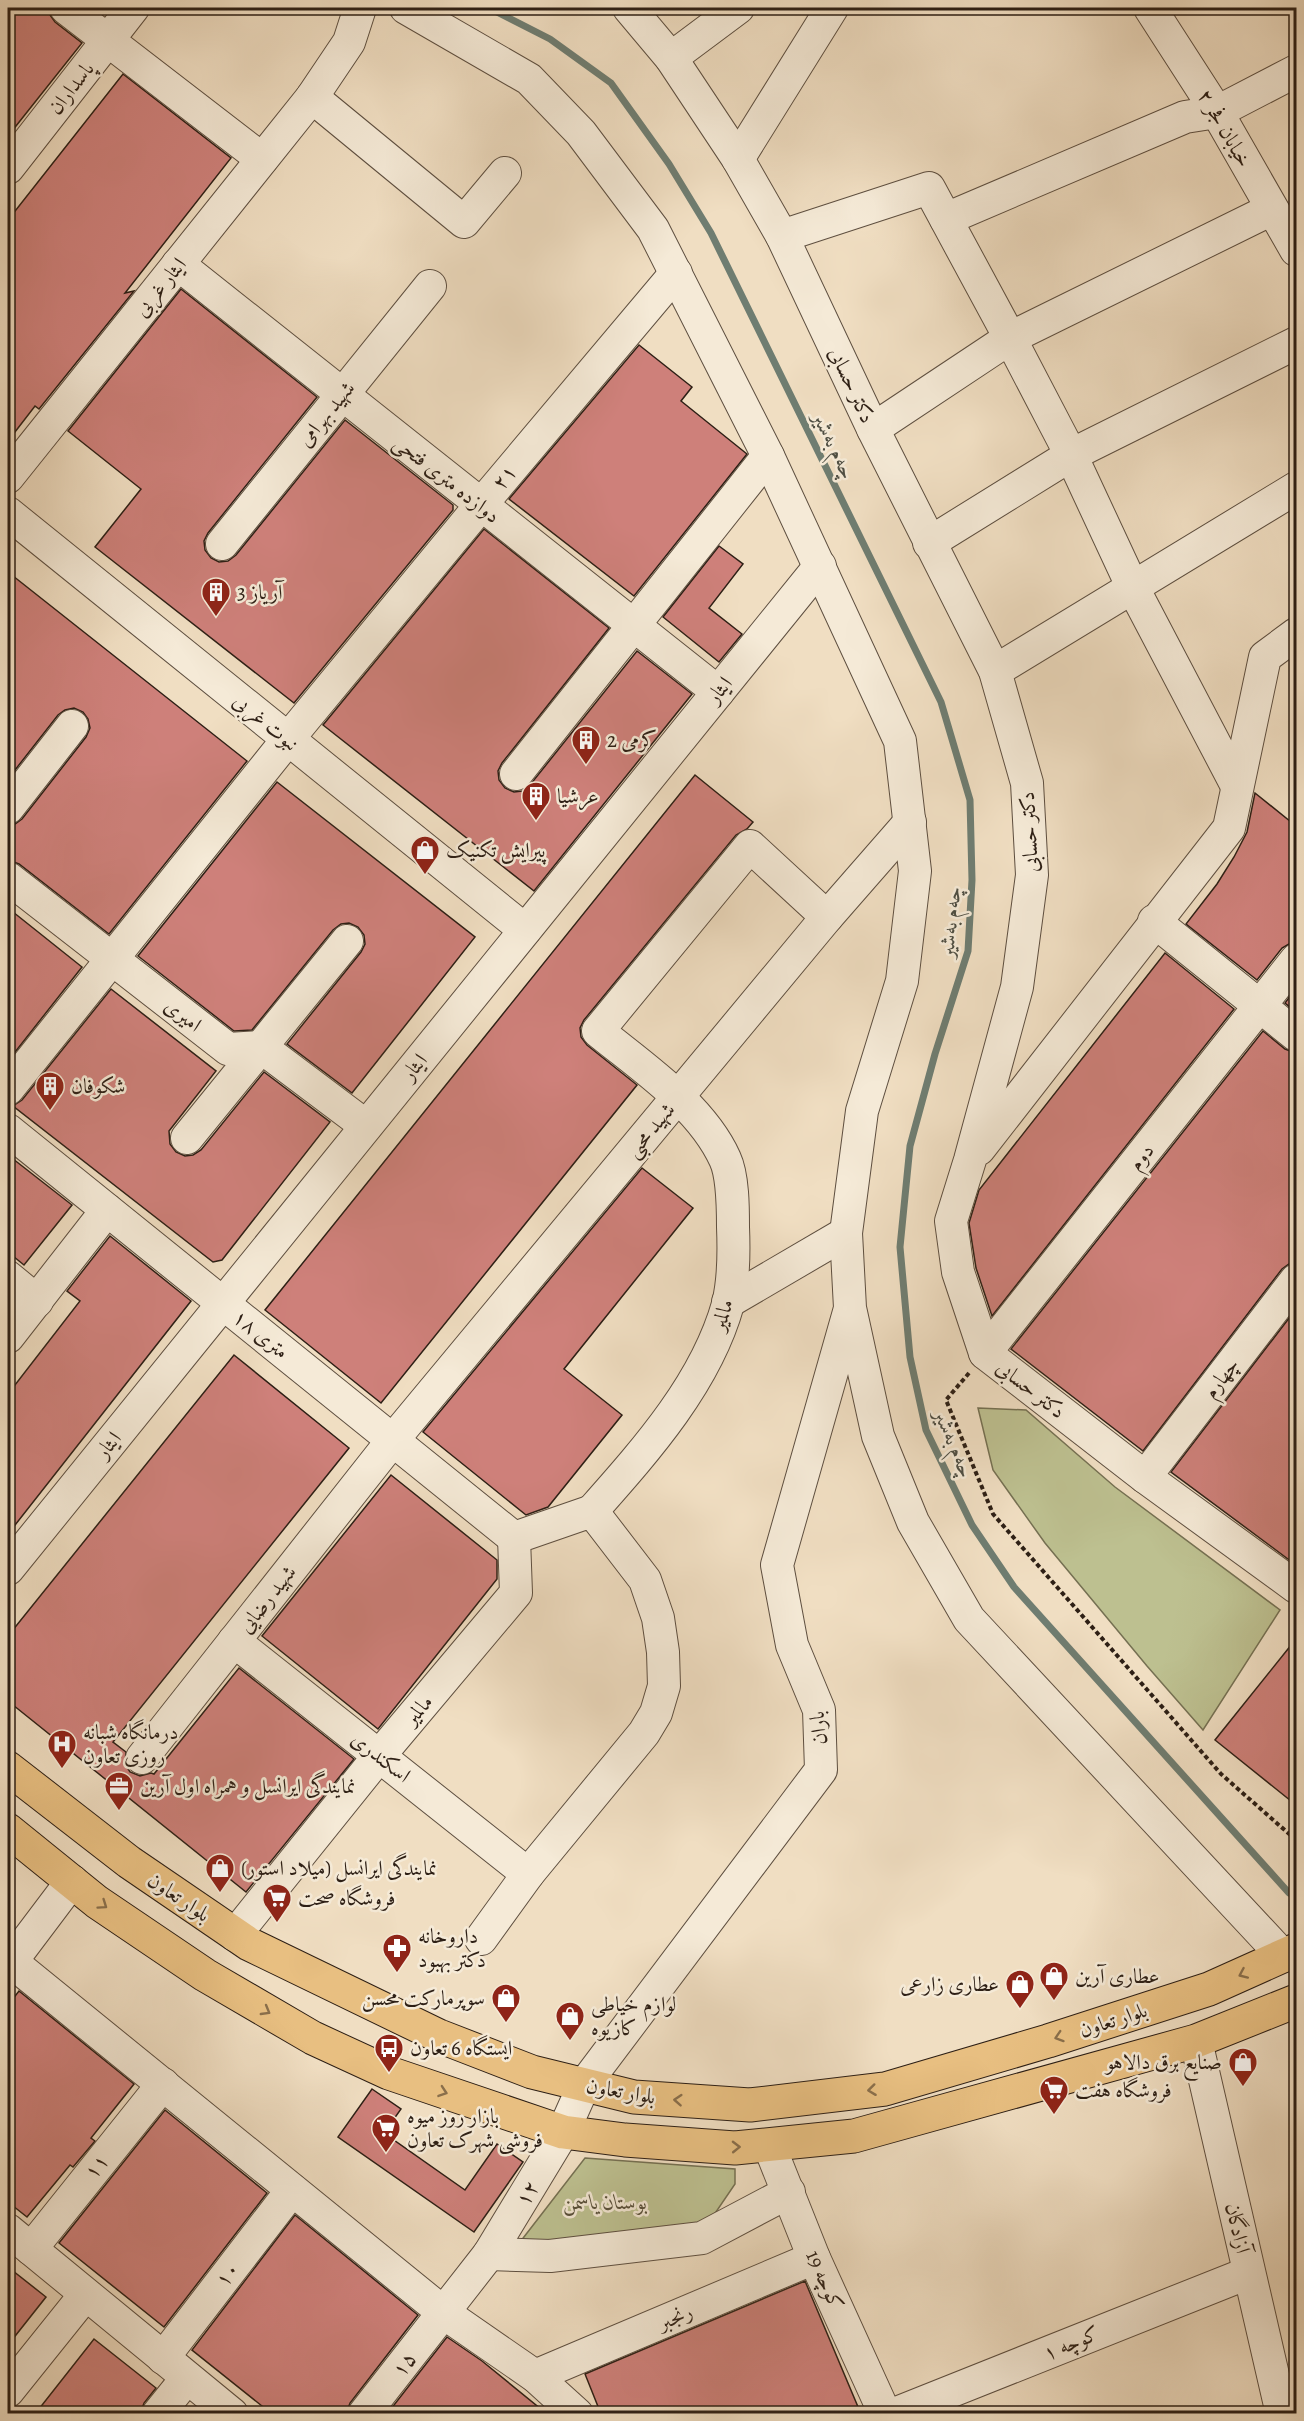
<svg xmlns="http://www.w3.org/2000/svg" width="1304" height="2421" font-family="Alegreya,Amiri,serif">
  <rect width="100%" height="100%" fill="#f0dec2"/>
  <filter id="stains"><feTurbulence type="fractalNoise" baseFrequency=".00333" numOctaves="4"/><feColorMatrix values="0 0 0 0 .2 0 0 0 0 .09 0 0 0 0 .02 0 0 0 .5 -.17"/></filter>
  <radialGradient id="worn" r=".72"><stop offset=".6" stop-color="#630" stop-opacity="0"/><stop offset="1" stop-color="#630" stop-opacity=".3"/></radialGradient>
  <g fill="#bdc090" stroke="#757052" stroke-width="1.5">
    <polygon points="978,1408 1026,1410 1115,1487 1280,1610 1203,1730 1147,1666 1045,1543 993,1470"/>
    <polygon points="585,2158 735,2169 735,2184 701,2234 517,2246"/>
  </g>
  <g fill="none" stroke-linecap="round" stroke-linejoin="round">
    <polyline stroke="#6f7d71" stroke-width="7" points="489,8 550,39 611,83 669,164 711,233 941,702 970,800 972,880 968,951 935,1054 910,1146 900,1247 910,1357 926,1430 972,1525 1014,1587 1289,1893"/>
  </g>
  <g fill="#ce807a" stroke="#2d1f15" stroke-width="1.5">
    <polygon points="8,8 48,8 50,15 55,22 82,43 8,136"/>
    <polygon points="123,74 231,158 125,293 134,291 39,409 35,406 8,441 8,220"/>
    <polygon points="181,289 317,397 208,533 204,541 205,550 211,558 219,562 228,561 236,555 345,420 453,505 453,510 294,703 95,547 141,489 68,431"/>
    <polygon points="639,345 692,387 681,401 747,454 634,596 509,499"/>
    <polygon points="484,529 609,628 502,763 498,771 499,780 505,788 514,792 522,791 530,785 637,651 692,694 534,891 323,725"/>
    <polygon points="719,546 743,564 709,608 742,634 719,662 663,617"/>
    <polygon points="8,572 247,761 109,934 19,864 8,860 8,826 15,824 22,819 86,737 90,728 88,719 83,712 74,708 65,710 58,715 8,779"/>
    <polygon points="695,775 753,822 747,829 736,835 584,1020 580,1028 581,1037 587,1045 637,1085 381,1403 265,1310"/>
    <polygon points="277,782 475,937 352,1093 287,1044 361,952 365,944 364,935 358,927 349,923 341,924 333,930 252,1030 234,1031 138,956"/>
    <polygon points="1255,793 1296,826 1296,942 1289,944 1282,948 1257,980 1186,924 1217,884 1234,857 1247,832"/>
    <polygon points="8,908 82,967 8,1061"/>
    <polygon points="1165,953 1234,1009 992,1316 976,1268 969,1223 979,1190"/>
    <polygon points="1296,988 1296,1012 1285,1003"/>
    <polygon points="111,989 216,1071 169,1131 170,1144 176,1152 185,1156 193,1155 201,1150 264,1072 330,1122 222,1260 213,1262 13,1106 22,1100"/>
    <polygon points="1263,1031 1285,1049 1296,1053 1296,1262 1289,1264 1282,1269 1143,1451 1011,1349"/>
    <polygon points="8,1155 72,1205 24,1265 8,1252"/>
    <polygon points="642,1168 693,1208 564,1369 622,1415 548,1507 526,1515 423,1432"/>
    <polygon points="110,1236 191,1301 8,1534 8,1394 80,1301 67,1291"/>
    <polygon points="1296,1309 1296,1565 1171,1472"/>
    <polygon points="234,1355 349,1448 113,1742 126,1752 125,1764 130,1772 140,1776 151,1773 154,1774 239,1668 354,1759 246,1892 8,1701 8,1636"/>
    <polygon points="391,1475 497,1560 497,1579 378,1729 262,1636"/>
    <polygon points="1296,1639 1296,1805 1215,1740"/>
    <polygon points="19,1991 134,2084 91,2138 95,2141 73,2167 70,2165 27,2217 8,2202 8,2005"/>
    <polygon points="372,2089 401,2109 384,2133 465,2190 497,2144 523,2162 474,2232 338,2137"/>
    <polygon points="165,2110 267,2193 164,2327 59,2243"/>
    <polygon points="295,2215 418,2315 350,2403 346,2414 272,2414 192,2350"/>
    <polygon points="8,2267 46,2297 8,2345"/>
    <polygon points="805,2281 861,2414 601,2414 585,2374"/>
    <polygon points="447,2337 482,2361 547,2414 387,2414"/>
    <polygon points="94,2339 156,2388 144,2403 140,2414 35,2414"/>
  </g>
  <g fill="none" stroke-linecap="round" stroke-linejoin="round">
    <g stroke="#5e4f40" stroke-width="34">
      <g id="minor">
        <polyline points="66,8 262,159"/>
        <polyline points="406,8 529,79 581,133 653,229 768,456 900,741 915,871 902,981 862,1111 846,1233 850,1308 878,1436 913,1522 969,1619 1283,1956"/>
        <polyline points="629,8 671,58 738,159 782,236 873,429 995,671 1027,783 1032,875 1017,987 970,1160 951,1221 958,1272 985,1353 1145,1477 1296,1587"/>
        <polyline points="1150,8 1217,112 1296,250"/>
        <polyline points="671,58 738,8"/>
        <polyline points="312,97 464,222 505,173"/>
        <polyline points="738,159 832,8"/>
        <polyline points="8,168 133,8"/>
        <polyline points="946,219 1185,117 1217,112 1296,71"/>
        <polyline points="782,236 929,188 1010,338 1071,455 1132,586 1237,786"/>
        <polyline points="178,264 718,692"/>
        <polyline points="873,429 1010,338 1272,209"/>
        <polyline points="8,477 312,97 349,42 360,8"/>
        <polyline points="8,513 525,930"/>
        <polyline points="929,543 1071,455 1296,343"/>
        <polyline points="222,544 430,286"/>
        <polyline points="995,671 1296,488"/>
        <polyline points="516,774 768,456"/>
        <polyline points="8,808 72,726"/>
        <polyline points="8,878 228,1049 261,1047 366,1126"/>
        <polyline points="1154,921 1296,1035"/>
        <polyline points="8,1089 288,739 480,506 676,273"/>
        <polyline points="8,1130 514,1538"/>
        <polyline points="187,1138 347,941"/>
        <polyline points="979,1149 1229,828 1265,657 1296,634"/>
        <polyline points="8,1277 37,1301"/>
        <polyline points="728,1302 846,1233"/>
        <polyline points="8,1337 107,1210"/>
        <polyline points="985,1353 1296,960"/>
        <polyline points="1145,1477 1296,1280"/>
        <path d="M592,1511c54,-61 114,-128 136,-207 6,-24 6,-53 5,-77 0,-19 0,-51 -8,-68 -24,-53 -83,-92 -127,-128l152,-185 77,71"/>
        <polyline points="8,1569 820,566"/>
        <polyline points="234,1641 528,1874"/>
        <polyline points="142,1758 392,1441 827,917 910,822"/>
        <polyline points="235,1935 379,1756 516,1593 514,1538 592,1511 645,1580 658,1618 663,1652 664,1686 656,1713 644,1733 528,1874 481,1939"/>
        <polyline points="8,1959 444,2313 535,2376 577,2414"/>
        <polyline points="8,1966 72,1881"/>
        <polyline points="1196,2041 1282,2414"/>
        <polyline points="769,2145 814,2258 885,2414"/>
        <polyline points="8,2230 232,2414"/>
        <polyline points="31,2249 163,2084"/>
        <polyline points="489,2254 550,2256 702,2238 789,2192"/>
        <polyline points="163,2358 292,2190"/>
        <polyline points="535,2376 814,2258"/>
        <polyline points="8,2391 85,2295"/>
        <polyline points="158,2414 187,2378"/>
        <polyline points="364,2414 489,2254 563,2132 584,2085 821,1770 819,1710 792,1645 777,1565 849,1312"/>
        <polyline points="894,2414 1248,2273"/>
      </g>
    </g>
    <g stroke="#2d1f15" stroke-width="35">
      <g id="major">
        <polyline points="8,1768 129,1862 249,1944 439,2036 532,2072 634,2097 750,2105 885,2089 1048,2041 1209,1989 1296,1950"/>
        <polyline points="8,1830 97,1902 205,1975 313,2038 389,2073 563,2132 625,2140 735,2148 854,2136 1196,2041 1296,2001"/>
      </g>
    </g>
    <polyline stroke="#2d1f15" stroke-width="4" stroke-dasharray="4.5 3" stroke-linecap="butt" points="969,1373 946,1400 993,1514 1221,1774 1296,1840"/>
    <use href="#minor" stroke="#f5ead7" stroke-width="32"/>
    <use href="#major" stroke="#e8bf81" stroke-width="33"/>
  </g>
  <defs><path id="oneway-chevron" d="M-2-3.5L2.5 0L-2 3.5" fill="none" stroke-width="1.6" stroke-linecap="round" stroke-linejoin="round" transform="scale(1.5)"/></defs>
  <g stroke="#8a6f4b">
    <use href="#oneway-chevron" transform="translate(103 1905) rotate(35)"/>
    <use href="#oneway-chevron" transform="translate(1243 1974) rotate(156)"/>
    <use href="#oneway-chevron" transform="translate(266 2011) rotate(30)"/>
    <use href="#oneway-chevron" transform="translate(1059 2037) rotate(162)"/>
    <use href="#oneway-chevron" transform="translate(872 2090) rotate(173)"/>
    <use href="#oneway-chevron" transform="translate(443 2092) rotate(19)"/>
    <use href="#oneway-chevron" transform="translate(678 2100) rotate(-176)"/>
    <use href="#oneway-chevron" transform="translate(736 2147) rotate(-1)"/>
  </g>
  <defs>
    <g id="building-pin" transform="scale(1.5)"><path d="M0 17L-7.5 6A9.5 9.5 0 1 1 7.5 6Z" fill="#8f2418" stroke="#f5ead7"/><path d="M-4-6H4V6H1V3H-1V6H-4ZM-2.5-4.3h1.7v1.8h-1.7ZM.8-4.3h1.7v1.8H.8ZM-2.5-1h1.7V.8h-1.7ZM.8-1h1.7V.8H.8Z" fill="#fff"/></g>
    <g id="shop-pin" transform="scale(1.5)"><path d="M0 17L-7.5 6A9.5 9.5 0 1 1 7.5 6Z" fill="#8f2418" stroke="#f5ead7"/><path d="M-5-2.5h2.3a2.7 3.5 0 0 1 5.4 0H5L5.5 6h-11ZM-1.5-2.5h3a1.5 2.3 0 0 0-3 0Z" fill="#fff"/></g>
    <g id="hospital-pin" transform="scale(1.5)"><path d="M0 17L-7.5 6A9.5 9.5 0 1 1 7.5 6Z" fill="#8f2418" stroke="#f5ead7"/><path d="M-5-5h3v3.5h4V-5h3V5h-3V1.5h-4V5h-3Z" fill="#fff"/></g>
    <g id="office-pin" transform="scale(1.5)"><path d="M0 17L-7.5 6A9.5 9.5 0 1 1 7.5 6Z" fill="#8f2418" stroke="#f5ead7"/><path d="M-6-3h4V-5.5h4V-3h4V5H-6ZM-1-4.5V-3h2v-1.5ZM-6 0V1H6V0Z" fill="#fff"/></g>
    <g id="supermarket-pin" transform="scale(1.5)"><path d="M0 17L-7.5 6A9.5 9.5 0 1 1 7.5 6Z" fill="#8f2418" stroke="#f5ead7"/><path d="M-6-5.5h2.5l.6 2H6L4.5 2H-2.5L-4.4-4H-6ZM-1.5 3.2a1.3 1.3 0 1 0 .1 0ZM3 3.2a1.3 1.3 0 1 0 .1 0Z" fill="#fff"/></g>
    <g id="pharmacy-pin" transform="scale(1.5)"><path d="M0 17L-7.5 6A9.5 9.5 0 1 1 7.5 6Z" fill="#8f2418" stroke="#f5ead7"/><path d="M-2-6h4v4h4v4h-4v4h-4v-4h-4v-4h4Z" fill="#fff"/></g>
    <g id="bus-pin" transform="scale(1.5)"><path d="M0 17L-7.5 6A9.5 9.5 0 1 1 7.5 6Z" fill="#8f2418" stroke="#f5ead7"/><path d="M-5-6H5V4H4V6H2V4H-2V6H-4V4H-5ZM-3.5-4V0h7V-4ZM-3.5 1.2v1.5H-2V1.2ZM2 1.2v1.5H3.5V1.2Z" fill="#fff"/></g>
  </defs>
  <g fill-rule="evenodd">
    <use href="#building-pin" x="216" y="592"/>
    <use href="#building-pin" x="586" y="740"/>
    <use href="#building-pin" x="536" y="796"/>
    <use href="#shop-pin" x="425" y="850"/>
    <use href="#building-pin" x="50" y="1086"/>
    <use href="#hospital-pin" x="62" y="1744"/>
    <use href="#office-pin" x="119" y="1786"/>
    <use href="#shop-pin" x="220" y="1868"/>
    <use href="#supermarket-pin" x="277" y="1898"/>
    <use href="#pharmacy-pin" x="397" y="1948"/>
    <use href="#shop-pin" x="1054" y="1976"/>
    <use href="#shop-pin" x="1020" y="1984"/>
    <use href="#shop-pin" x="506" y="1998"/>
    <use href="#shop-pin" x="570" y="2016"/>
    <use href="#bus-pin" x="389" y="2048"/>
    <use href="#shop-pin" x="1243" y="2062"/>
    <use href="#supermarket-pin" x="1054" y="2090"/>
    <use href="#supermarket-pin" x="386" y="2128"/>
  </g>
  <g text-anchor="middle" stroke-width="5" stroke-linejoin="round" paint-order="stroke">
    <g font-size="21" fill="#2d1f15" stroke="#f5ead7">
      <text transform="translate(71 88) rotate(-52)" y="7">پاسداران</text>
      <text transform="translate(1225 128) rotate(60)" y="7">خیابان فجر ۲</text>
      <text transform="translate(160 287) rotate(-51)" y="7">ایثار غربی</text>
      <text transform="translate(852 385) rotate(65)" y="7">دکتر حسابی</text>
      <text transform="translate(326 414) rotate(-51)" y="7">شهید بهرامی</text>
      <text transform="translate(504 477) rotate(-50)" y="7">۲۱</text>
      <text transform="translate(447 479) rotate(38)" y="7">دوازده متری فتحی</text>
      <text transform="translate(719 690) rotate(-51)" y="7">ایثار</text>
      <text transform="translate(266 722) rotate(39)" y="7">نبوت غربی</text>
      <text transform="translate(1029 832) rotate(-93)" y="7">دکتر حسابی</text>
      <text transform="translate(183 1015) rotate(37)" y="7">امیری</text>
      <text transform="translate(414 1067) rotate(-51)" y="7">ایثار</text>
      <text transform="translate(650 1130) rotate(-50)" y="7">شهید محبی</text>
      <text transform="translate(1141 1157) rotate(-52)" y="7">دوم</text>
      <text transform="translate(722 1315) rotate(-73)" y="7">مالمیر</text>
      <text transform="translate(261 1334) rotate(39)" y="7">۱۸ متری</text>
      <text transform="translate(1221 1378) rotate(-53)" y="7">چهارم</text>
      <text transform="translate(1031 1389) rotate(38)" y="7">دکتر حسابی</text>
      <text transform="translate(108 1445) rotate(-51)" y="7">ایثار</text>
      <text transform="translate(267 1599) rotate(-52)" y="7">شهید رضایی</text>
      <text transform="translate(418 1710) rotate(-50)" y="7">مالمیر</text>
      <text transform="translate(818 1728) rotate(-95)" y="7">باران</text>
      <text transform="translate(381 1757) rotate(38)" y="7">اسکندری</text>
      <text transform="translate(179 1897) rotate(34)" y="7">بلوار تعاون</text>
      <text transform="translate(1113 2020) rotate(-18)" y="7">بلوار تعاون</text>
      <text transform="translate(621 2091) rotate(10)" y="7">بلوار تعاون</text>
      <text transform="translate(96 2166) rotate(-51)" y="7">۱۱</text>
      <text transform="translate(527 2193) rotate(-59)" y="7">۱۲</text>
      <text transform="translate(1238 2228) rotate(77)" y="7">آزادگان</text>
      <text transform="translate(227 2274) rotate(-52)" y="7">۱۰</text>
      <text transform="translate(825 2280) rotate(66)" y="7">کوچه 19</text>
      <text transform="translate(675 2317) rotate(-23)" y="7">رنجبر</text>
      <text transform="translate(1071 2343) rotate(-22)" y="7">کوچه ۱</text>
      <text transform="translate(404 2364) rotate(-52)" y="7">۱۵</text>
    </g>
    <g font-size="21" fill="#2d1f15" stroke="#f5ead7" text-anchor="start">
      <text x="237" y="599">آریاز 3</text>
      <text x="607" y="747">کرمی 2</text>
      <text x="557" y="803">عرشیا</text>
      <text x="446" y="857">پیرایش تکنیک</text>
      <text x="71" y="1093">شکوفان</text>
      <text x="83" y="1739">درمانگاه شبانه<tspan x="83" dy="24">روزی تعاون</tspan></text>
      <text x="140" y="1793">نمایندگی ایرانسل و همراه اول آرین</text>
      <text x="241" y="1875">نمایندگی ایرانسل (میلاد استور)</text>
      <text x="298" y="1905">فروشگاه صحت</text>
      <text x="418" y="1943">داروخانه<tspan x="418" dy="24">دکتر بهبود</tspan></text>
      <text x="1075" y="1983">عطاری آرین</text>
      <text x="999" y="1991" text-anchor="end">عطاری زارعی</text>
      <text x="485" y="2005" text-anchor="end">سوپرمارکت محسن</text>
      <text x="591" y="2011">لوازم خیاطی<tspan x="591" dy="24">کازیوه</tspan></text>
      <text x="410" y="2055">ایستگاه 6 تعاون</text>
      <text x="1222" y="2069" text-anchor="end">صنایع برق دالاهو</text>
      <text x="1075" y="2097">فروشگاه هفت</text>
      <text x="407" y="2123">بازار روز میوه<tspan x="407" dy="24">فروشی شهرک تعاون</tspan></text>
    </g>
    <g font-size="21" font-style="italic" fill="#584f3a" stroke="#f5ead7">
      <text x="605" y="2209">بوستان یاسمن</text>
    </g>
    <g font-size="22" font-style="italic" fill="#4e4e43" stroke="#f5ead7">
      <text transform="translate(835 445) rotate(64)" y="8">چەم بەشیر</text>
      <text transform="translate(949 922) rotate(-84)" y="8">چەم بەشیر</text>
      <text transform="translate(955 1443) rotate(67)" y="8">چەم بەشیر</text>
    </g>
  </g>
  <rect width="1304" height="2421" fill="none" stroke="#f0dec2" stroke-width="30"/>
  <rect x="9" y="9" width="1286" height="2403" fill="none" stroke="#2d1f15" stroke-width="3"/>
  <rect x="15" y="15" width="1274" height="2391" fill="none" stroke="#2d1f15" stroke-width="1.5"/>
  <rect width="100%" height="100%" filter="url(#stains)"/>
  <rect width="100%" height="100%" fill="url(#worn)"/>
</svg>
